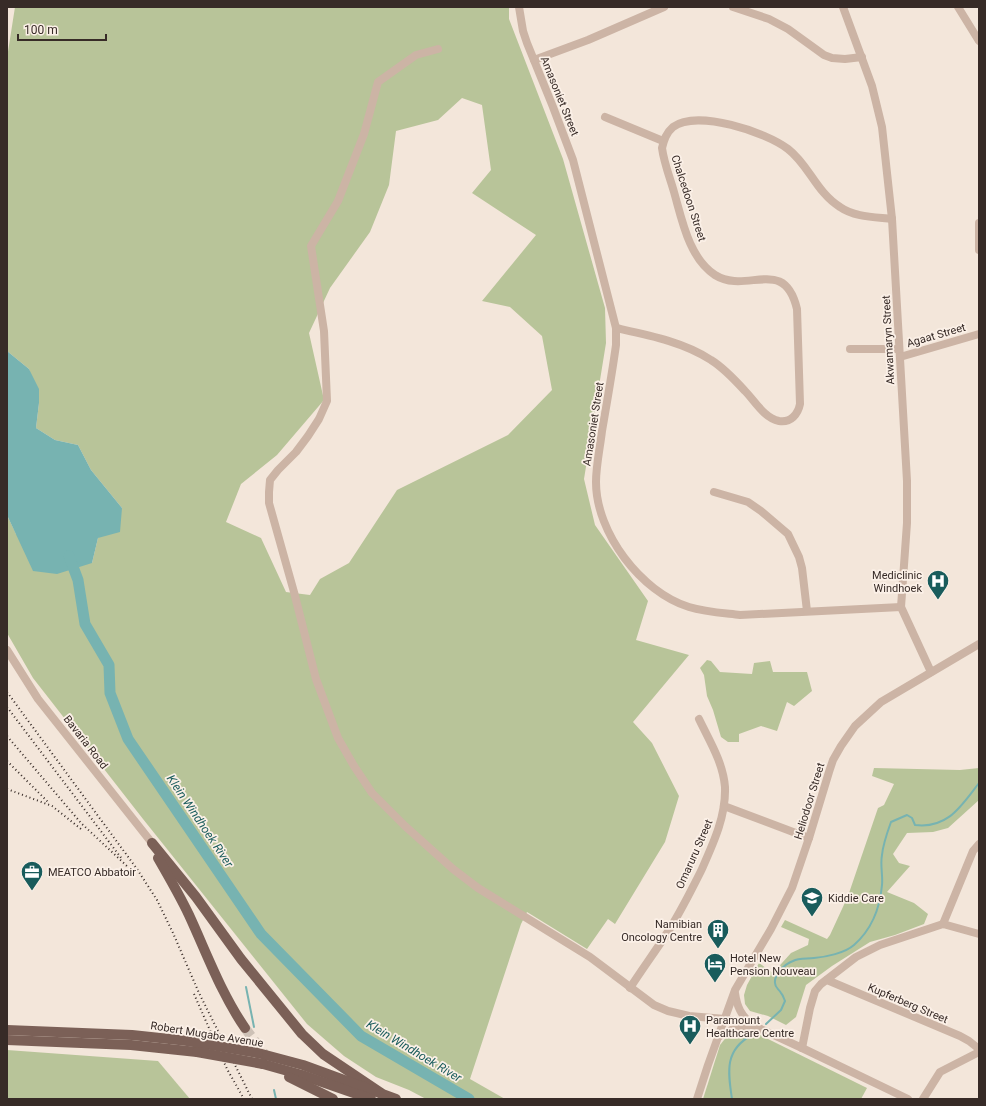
<svg xmlns="http://www.w3.org/2000/svg" width="986" height="1106" font-family="Roboto,sans-serif">
  <rect width="100%" height="100%" fill="#f3e6da"/>
  <g fill="#b8c499" fill-rule="evenodd">
    <path d="M15,7h494v12l54,140 42,149 1,35 -22,136 11,46 53,76 -12,39 53,15 -56,67 19,21 27,53 -14,46 -50,82 -7,-5 -21,30 -60,-37 -6,12 -51,155 35,20h-79l-17,-9 -33,-13 -32,-21 -37,-32 -164,-205 -110,-141 -26,-45v-118l9,19 76,29 6,-25 24,-30 -31,-38 -13,-25 -23,-5 -19,-12 3,-25 -10,-34 -22,-18v-293zM462,98l20,7 9,65 -19,23 64,42 -54,66 28,6 32,29 10,54 -44,45 -111,55 -48,73 -29,16 -10,16 -24,-3 -25,-54 -35,-16 15,-38 36,-29 47,-55 -15,-67 21,-45 40,-56 19,-47 7,-54 42,-11z"/>
    <polygon points="707,660 711,661 720,672 752,674 754,663 770,661 773,672 807,672 812,691 794,706 787,702 777,731 761,726 739,734 739,742 728,742 721,737 713,710 707,696 704,675 700,668"/>
    <polygon points="874,768 960,770 979,768 979,800 948,828 933,832 907,833 893,854 899,863 910,866 887,892 914,903 928,914 924,924 895,935 870,942 832,966 806,985 796,1017 786,1025 768,1016 750,1011 745,1004 744,995 747,985 759,963 773,973 791,953 808,945 809,939 781,927 785,920 827,939 830,935 848,896 878,808 884,805 894,784 872,776"/>
    <polygon points="739,1030 752,1031 867,1088 861,1099 703,1099 720,1045 728,1035"/>
    <polygon points="7,1050 158,1061 190,1099 7,1099"/>
  </g>
  <polygon fill="#77b3b1" points="7,351 29,369 39,389 39,403 36,428 55,440 78,445 91,470 122,508 120,532 98,538 92,563 57,574 33,571 7,515"/>
  <g fill="none" stroke-linecap="round" stroke-linejoin="round">
    <g stroke="#77b3b1" stroke-width="2">
      <polyline points="246,987 254,1027"/>
      <path d="M766,1024l15,-14 4,-9c-1,-2 -2,-6 -4,-8 -2,-4 -6,-5 -6,-10 -1,-9 10,-19 18,-22 6,-3 14,-2 21,-3 12,-1 31,-5 40,-13 17,-15 26,-37 28,-60 1,-10 -2,-20 0,-30 1,-11 5,-22 9,-33l16,-7 5,3 3,7c33,4 46,-19 64,-42"/>
      <polyline points="274,1090 276,1099"/>
      <path d="M732,1099c-4,-27 -8,-49 20,-64"/>
    </g>
    <polyline stroke="#77b3b1" stroke-width="11" points="69,556 78,580 85,624 109,665 110,693 128,739 261,934 361,1036 469,1099"/>
    <polyline stroke="#cdc1b6" stroke-width="10" stroke-dasharray="10 5" stroke-linecap="butt" points="245,1028 268,1059"/>
    <g stroke="#ccb4a5" stroke-width="8">
      <path d="M519,7l4,24 4,12 26,64 20,53 43,168v17c-4,29 -9,57 -14,86 -2,17 -6,35 -6,51 0,51 45,110 93,125 16,5 34,6 51,8l161,-8"/>
      <polyline points="733,7 769,19 788,29 824,55 832,58 845,59 862,57"/>
      <polyline points="843,7 872,86 882,127 892,219 907,481 907,523 901,607 931,672"/>
      <polyline points="958,7 979,41"/>
      <polyline points="438,49 416,55 378,82 364,134 338,201 311,246 324,331 327,401 319,419 308,436 296,452 278,470 270,480 269,492 269,503 294,592 316,679 338,738 354,766 372,793 405,826 453,869 478,888 590,957 654,1005 668,1011 689,1016 725,1019 752,1025 802,1048 908,1099"/>
      <polyline points="534,60 588,40 664,7"/>
      <polyline points="605,117 663,141"/>
      <polyline points="979,223 979,250"/>
      <path d="M616,328c32,7 68,14 95,32 13,8 24,20 34,31 10,10 19,27 34,30 12,2 19,-7 21,-17l-3,-95c-13,-54 -50,-14 -82,-34 -26,-17 -33,-55 -41,-83 -4,-14 -10,-29 -12,-44 2,-8 4,-15 11,-21 24,-18 93,5 115,22 21,16 28,43 52,58 14,10 35,10 52,12"/>
      <polyline points="850,349 899,349"/>
      <polyline points="900,357 979,334"/>
      <polyline points="714,492 748,502 761,511 788,534 799,557 802,568 807,611"/>
      <polyline points="7,650 38,699 152,843"/>
      <polyline points="724,806 809,838"/>
      <polyline points="943,924 973,851 979,844"/>
      <polyline points="827,980 960,1036 969,1041 979,1049"/>
      <path d="M630,988c13,-20 27,-39 39,-58 12,-19 22,-39 32,-59 12,-27 25,-54 24,-84 -2,-25 -16,-47 -26,-68"/>
      <path d="M718,1037l17,-9 17,-3c-11,-10 -15,-18 -17,-32"/>
      <polyline points="802,1048 810,1008 815,991 821,984 856,957 880,945 943,924 979,934"/>
      <polyline points="697,1099 708,1065 735,990 771,929 792,888 809,838 829,772 833,760 841,746 855,726 881,702 979,644"/>
      <polyline points="923,1099 940,1072 979,1052"/>
    </g>
    <g stroke="#7b6057" stroke-width="10">
      <polyline points="152,843 196,897 241,959 302,1034 323,1054 381,1093"/>
      <path d="M158,858c11,19 22,38 31,57 18,39 32,78 56,113"/>
      <polyline points="7,1030 132,1035 188,1041"/>
      <polyline points="7,1040 131,1045 197,1052"/>
      <polyline points="258,1053 303,1065 396,1099"/>
      <polyline points="263,1064 302,1075 371,1099"/>
      <polyline points="289,1077 333,1099"/>
    </g>
    <g stroke="#372b27" stroke-width="2" stroke-dasharray="1 3" stroke-linecap="butt">
      <polyline points="7,692 137,869 157,900 173,933 199,993 252,1099"/>
      <polyline points="7,707 122,859"/>
      <polyline points="7,736 81,823 129,868"/>
      <polyline points="7,761 49,803"/>
      <polyline points="7,789 52,806 81,829"/>
      <polyline points="194,994 227,1069 244,1099"/>
    </g>
    <g stroke="#7b6057" stroke-width="10">
      <polyline points="188,1041 258,1053"/>
      <polyline points="197,1052 263,1064"/>
    </g>
  </g>
  <defs>
    <g id="hospital-pin" transform="scale(1.15)"><path d="M0 17L-7.5 6A9.5 9.5 0 1 1 7.5 6Z" fill="#195c5c" stroke="#fbf0e7"/><path d="M-5-5h3v3.5h4V-5h3V5h-3V1.5h-4V5h-3Z" fill="#fff"/></g>
    <g id="office-pin" transform="scale(1.15)"><path d="M0 17L-7.5 6A9.5 9.5 0 1 1 7.5 6Z" fill="#195c5c" stroke="#fbf0e7"/><path d="M-6-3h4V-5.5h4V-3h4V5H-6ZM-1-4.5V-3h2v-1.5ZM-6 0V1H6V0Z" fill="#fff"/></g>
    <g id="school-pin" transform="scale(1.15)"><path d="M0 17L-7.5 6A9.5 9.5 0 1 1 7.5 6Z" fill="#195c5c" stroke="#fbf0e7"/><path d="M0-5L7-2L0 1L-7-2ZM-4 1L0 2.5L4 1V4Q0 6-4 4Z" fill="#fff"/></g>
    <g id="building-pin" transform="scale(1.15)"><path d="M0 17L-7.5 6A9.5 9.5 0 1 1 7.5 6Z" fill="#195c5c" stroke="#fbf0e7"/><path d="M-4-6H4V6H1V3H-1V6H-4ZM-2.5-4.3h1.7v1.8h-1.7ZM.8-4.3h1.7v1.8H.8ZM-2.5-1h1.7V.8h-1.7ZM.8-1h1.7V.8H.8Z" fill="#fff"/></g>
    <g id="hotel-pin" transform="scale(1.15)"><path d="M0 17L-7.5 6A9.5 9.5 0 1 1 7.5 6Z" fill="#195c5c" stroke="#fbf0e7"/><path d="M-6-4.5h1.5V1H6V5H4.5V3h-9V5H-6ZM-4 0a1.8 1.8 0 1 1 3.6 0ZM.5 0V-2.5h3Q6-2.5 6 0Z" fill="#fff"/></g>
  </defs>
  <g fill-rule="evenodd">
    <use href="#hospital-pin" x="938" y="581"/>
    <use href="#office-pin" x="32" y="872"/>
    <use href="#school-pin" x="812" y="898"/>
    <use href="#building-pin" x="718" y="930"/>
    <use href="#hotel-pin" x="715" y="964"/>
    <use href="#hospital-pin" x="690" y="1026"/>
  </g>
  <g text-anchor="middle" stroke-width="3.5" stroke-linejoin="round" paint-order="stroke">
    <g font-size="11" fill="#372b27" stroke="#fbf0e7">
      <text transform="translate(560 96) rotate(68)" y="4">Amasoniet Street</text>
      <text transform="translate(689 198) rotate(72)" y="4">Chalcedoon Street</text>
      <text transform="translate(936 335) rotate(-16)" y="4">Agaat Street</text>
      <text transform="translate(888 340) rotate(-93)" y="4">Akwamaryn Street</text>
      <text transform="translate(593 424) rotate(-81)" y="4">Amasoniet Street</text>
      <text transform="translate(86 742) rotate(52)" y="4">Bavaria Road</text>
      <text transform="translate(809 801) rotate(-73)" y="4">Heliodoor Street</text>
      <text transform="translate(694 854) rotate(-66)" y="4">Omaruru Street</text>
      <text transform="translate(908 1003) rotate(23)" y="4">Kupferberg Street</text>
      <text transform="translate(207 1034) rotate(9)" y="4">Robert Mugabe Avenue</text>
    </g>
    <g font-size="11" fill="#372b27" stroke="#fbf0e7" text-anchor="start">
      <text x="922" y="579" text-anchor="end">Mediclinic<tspan x="922" dy="13">Windhoek</tspan></text>
      <text x="48" y="876">MEATCO Abbatoir</text>
      <text x="828" y="902">Kiddie Care</text>
      <text x="702" y="928" text-anchor="end">Namibian<tspan x="702" dy="13">Oncology Centre</tspan></text>
      <text x="730" y="962">Hotel New<tspan x="730" dy="13">Pension Nouveau</tspan></text>
      <text x="706" y="1024">Paramount<tspan x="706" dy="13">Healthcare Centre</tspan></text>
    </g>
    <g font-size="12" font-style="italic" fill="#195c5c" stroke="#fbf0e7">
      <text transform="translate(200 821) rotate(56)" y="4">Klein Windhoek River</text>
      <text transform="translate(414 1051) rotate(31)" y="4">Klein Windhoek River</text>
    </g>
  </g>
  <rect width="986" height="1106" fill="none" stroke="#372b27" stroke-width="16"/>
  <path d="M18 34v6h88v-6" fill="none" stroke="#372b27" stroke-width="2"/>
  <text x="24" y="34" font-size="12" fill="#372b27" stroke="#fbf0e7" stroke-width="3" paint-order="stroke">100 m</text>
</svg>
